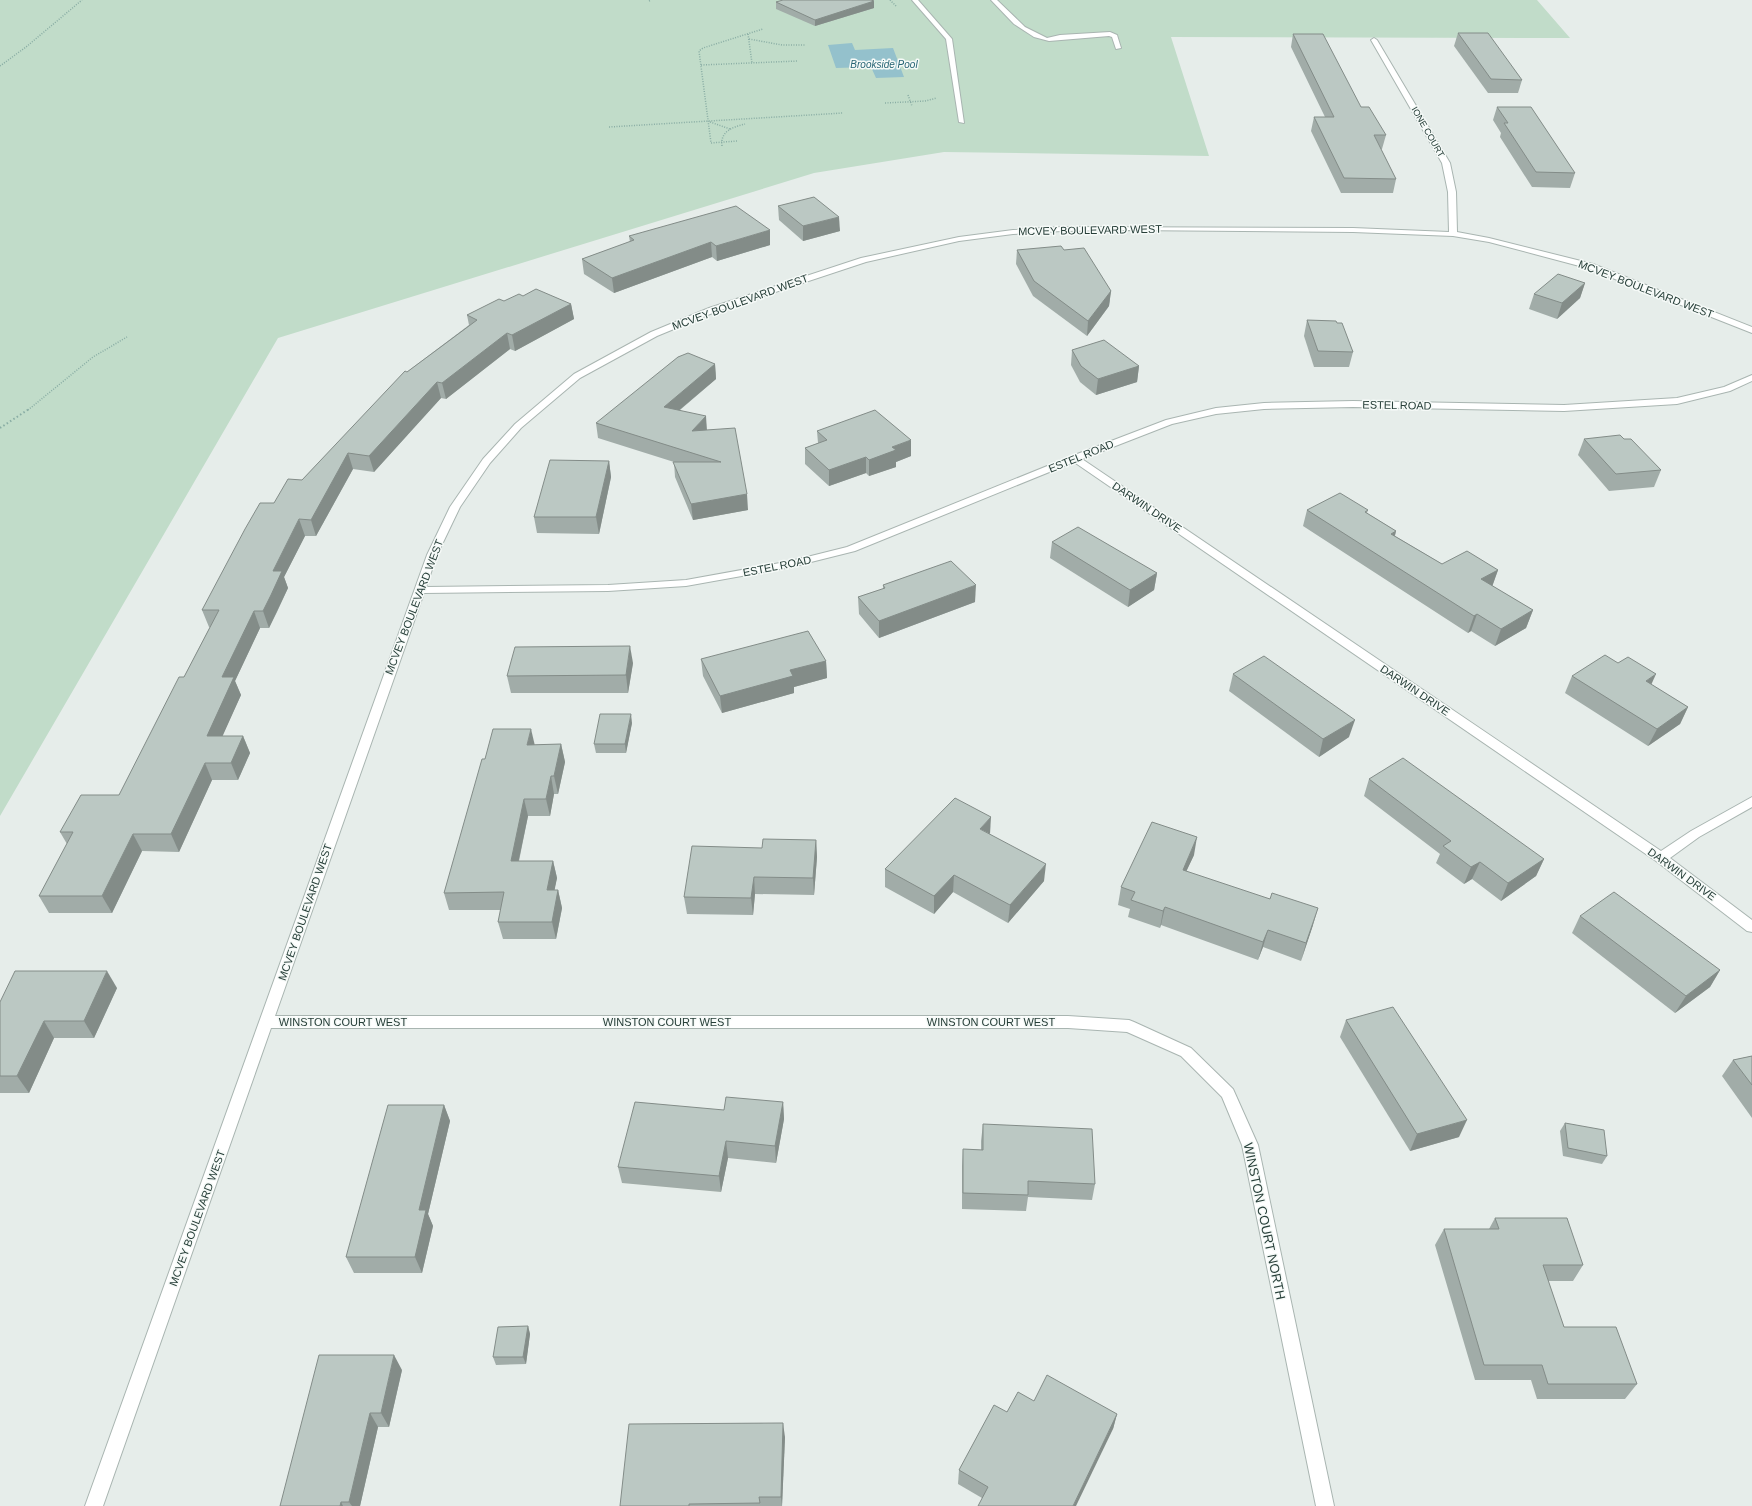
<svg xmlns="http://www.w3.org/2000/svg" width="1752" height="1506" font-family="Helvetica,sans-serif">
  <rect width="100%" height="100%" fill="#e6edea"/>
  <polygon fill="#c1dcc9" points="0,0 1537,0 1570,38 1171,37 1209,156 944,152 814,173 278,338 0,816"/>
  <polygon fill="#94c1cc" points="852,43 855,50 893,48 904,77 876,78 871,67 836,68 828,45"/>
  <g fill="none" stroke-linecap="round" stroke-linejoin="round">
    <g stroke="#a9b5b1" stroke-width="2">
      <polygon id="lane" points="991,0 997,0 1025,27 1047,38 1060,35 1110,32 1117,35 1121,48 1116,49 1112,37 1109,36 1049,41 1034,37 1014,24"/>
    </g>
    <g stroke="#a9b5b1" stroke-width="2">
      <g id="street">
        <polygon points="912,0 918,0 952,39 964,123 959,122 946,39"/>
        <polygon points="1374,38 1377,40 1450,163 1456,192 1457,232 1489,238 1593,264 1752,327 1752,333 1587,268 1489,242 1453,236 1353,232 1126,230 1062,231 1013,234 959,241 866,262 715,312 657,336 580,378 521,428 490,463 460,507 437,555 426,587 608,585 686,580 791,561 847,547 1072,456 1166,420 1216,408 1264,403 1353,401 1564,405 1677,398 1724,387 1752,375 1752,381 1730,391 1677,404 1564,411 1353,407 1264,409 1216,414 1172,424 1082,459 1661,851 1691,831 1752,797 1752,807 1699,837 1670,858 1752,920 1752,932 1747,931 1656,861 1074,462 855,551 791,567 686,586 608,591 424,593 275,1016 1068,1016 1129,1020 1134,1022 1191,1048 1233,1089 1258,1145 1334,1506 1316,1506 1242,1145 1222,1097 1181,1056 1127,1032 1068,1028 271,1028 103,1506 85,1506 427,555 450,507 483,459 515,424 574,374 651,332 709,308 861,258 959,237 1013,230 1062,227 1353,228 1449,232 1448,192 1442,163 1371,40"/>
      </g>
    </g>
    <g stroke="#89ada4" stroke-width="1.5" stroke-dasharray="1 1.5" stroke-linecap="butt">
      <polyline points="890,0 897,7"/>
      <polyline points="649,1 651,0"/>
      <polyline points="748,34 752,63"/>
      <polyline points="749,39 782,45 805,45"/>
      <polyline points="701,65 798,61"/>
      <polyline points="0,66 26,47 82,0"/>
      <polyline points="908,95 912,106"/>
      <polyline points="885,103 925,101 937,98"/>
      <polyline points="710,122 730,129"/>
      <polyline points="609,127 843,113"/>
      <polyline points="737,141 711,143 699,51 703,48 763,29"/>
      <path d="M722,146c-2,-15 11,-19 23,-22"/>
      <polyline points="28,410 93,357 127,337"/>
    </g>
    <polyline stroke="#89ada4" stroke-width="2" stroke-dasharray="1.5 2.5" stroke-linecap="butt" points="0,428 29,409"/>
    <use href="#lane" fill="#fff" fill-rule="evenodd"/>
    <use href="#street" fill="#fff" fill-rule="evenodd"/>
  </g>
  <g fill="#a1aca8">
    <polygon points="776,2 874,8 815,26 776,9"/>
    <polygon points="1458,33 1522,80 1518,93 1488,93 1454,46"/>
    <polygon points="1293,34 1361,107 1386,135 1382,149 1381,149 1396,179 1393,193 1341,193 1311,131 1314,117 1325,117 1291,47"/>
    <polygon points="1497,107 1575,173 1570,188 1532,187 1500,137 1501,133 1493,120"/>
    <polygon points="778,206 840,231 803,241 779,220"/>
    <polygon points="629,236 770,245 717,261 712,257 614,293 584,274 582,259 630,242"/>
    <polygon points="1017,250 1064,250 1111,291 1109,306 1087,336 1033,296 1016,264"/>
    <polygon points="1585,283 1580,298 1557,319 1529,309 1534,294"/>
    <polygon points="523,296 571,304 574,319 515,351 510,349 446,399 441,398 374,472 353,469 316,536 305,536 284,577 288,588 277,612 269,628 260,628 235,681 241,695 222,736 243,736 250,753 238,780 212,780 179,852 142,851 112,913 49,913 39,896 67,844 60,832 119,795 184,677 210,627 209,627 202,610 274,503 302,480 407,372 469,325 467,315 504,301"/>
    <polygon points="1307,320 1337,323 1353,352 1349,367 1314,367 1304,336"/>
    <polygon points="1072,350 1139,366 1137,382 1096,395 1080,382 1071,365"/>
    <polygon points="715,364 716,379 680,410 707,430 748,510 693,520 675,477 674,462 598,438 596,423"/>
    <polygon points="817,431 911,456 896,462 896,467 869,476 866,473 829,486 805,464 805,448 818,443"/>
    <polygon points="1584,439 1624,439 1661,470 1654,487 1609,491 1578,455"/>
    <polygon points="609,461 611,477 599,534 537,533 534,517"/>
    <polygon points="1307,510 1368,510 1367,513 1396,531 1395,536 1442,564 1498,570 1492,586 1533,610 1526,628 1495,646 1471,631 1468,633 1303,526"/>
    <polygon points="1052,542 1157,573 1154,590 1128,607 1050,558"/>
    <polygon points="883,585 975,602 879,638 859,614 858,597 883,589"/>
    <polygon points="701,659 826,661 827,678 794,687 794,693 722,713 703,676"/>
    <polygon points="633,663 628,693 511,693 507,676"/>
    <polygon points="1233,674 1349,737 1319,757 1229,691"/>
    <polygon points="1572,676 1651,685 1688,707 1680,724 1648,746 1565,693"/>
    <polygon points="632,723 626,753 596,753 594,744"/>
    <polygon points="561,744 565,762 558,794 554,794 550,816 528,816 519,861 553,861 557,878 554,890 558,890 562,908 556,939 503,939 498,922 501,910 449,910 444,893 485,759 534,745"/>
    <polygon points="1369,779 1544,859 1536,876 1501,901 1472,879 1464,884 1436,863 1440,854 1364,796"/>
    <polygon points="990,834 1044,881 1008,923 953,892 934,914 885,887 885,869"/>
    <polygon points="816,840 817,857 814,895 755,894 753,915 687,914 684,897 762,848"/>
    <polygon points="1194,855 1186,871 1313,925 1301,961 1263,947 1258,960 1161,925 1160,928 1128,917 1130,909 1118,905 1121,887"/>
    <polygon points="1580,916 1720,970 1710,987 1675,1013 1572,933"/>
    <polygon points="117,988 94,1038 54,1038 29,1093 0,1093 0,1002"/>
    <polygon points="1346,1020 1459,1137 1410,1151 1340,1037"/>
    <polygon points="1752,1056 1752,1118 1722,1076 1733,1060"/>
    <polygon points="783,1102 784,1119 776,1163 728,1158 721,1192 622,1183 618,1167 724,1110"/>
    <polygon points="444,1105 450,1121 428,1214 433,1226 422,1273 354,1273 346,1257"/>
    <polygon points="1565,1123 1607,1156 1602,1164 1563,1156 1560,1131"/>
    <polygon points="983,1124 1095,1184 1092,1200 1028,1197 1026,1211 962,1209 962,1166 963,1149 981,1150 981,1141"/>
    <polygon points="1495,1218 1583,1265 1573,1281 1548,1281 1564,1327 1637,1384 1625,1399 1537,1399 1531,1380 1475,1380 1435,1245 1444,1229 1489,1229"/>
    <polygon points="528,1326 530,1334 526,1364 496,1365 493,1357"/>
    <polygon points="402,1370 389,1427 378,1427 360,1506 280,1506"/>
    <polygon points="1034,1401 1117,1414 1113,1429 982,1498 958,1484 959,1470 1007,1412"/>
    <polygon points="785,1437 782,1506 620,1506"/>
  </g>
  <g fill="#838c88">
    <polygon points="874,1 874,8 815,26 815,20"/>
    <polygon points="839,217 840,231 803,241 803,226"/>
    <polygon points="770,230 770,245 717,261 716,246"/>
    <polygon points="711,242 712,257 614,293 612,278"/>
    <polygon points="1585,283 1580,298 1557,319 1562,303"/>
    <polygon points="1111,291 1109,306 1087,336 1088,321"/>
    <polygon points="571,304 574,319 515,351 512,335"/>
    <polygon points="507,333 510,349 446,399 442,383"/>
    <polygon points="715,364 716,379 665,422 664,407"/>
    <polygon points="1139,366 1137,382 1096,395 1098,379"/>
    <polygon points="437,382 441,398 374,472 369,456"/>
    <polygon points="706,416 707,431 692,431"/>
    <polygon points="911,440 911,456 896,462 896,467 869,476 869,460 892,447"/>
    <polygon points="348,453 353,469 316,536 311,520"/>
    <polygon points="866,457 866,473 829,486 829,470"/>
    <polygon points="609,461 611,477 599,534 596,517"/>
    <polygon points="747,494 748,510 693,520 691,504"/>
    <polygon points="299,519 305,536 284,577 288,588 269,628 263,611 273,571"/>
    <polygon points="1396,531 1391,548 1391,534"/>
    <polygon points="1498,570 1492,587 1481,579"/>
    <polygon points="1157,573 1154,590 1128,607 1130,590"/>
    <polygon points="976,585 975,602 879,638 879,621"/>
    <polygon points="1533,610 1526,628 1495,646 1501,629"/>
    <polygon points="254,611 260,628 235,681 241,695 215,753 207,736 222,677"/>
    <polygon points="1477,614 1471,631 1468,633 1474,616"/>
    <polygon points="630,646 633,663 628,693 626,675"/>
    <polygon points="826,661 827,678 794,687 794,693 722,713 720,696 790,670"/>
    <polygon points="1656,674 1648,692 1646,681"/>
    <polygon points="1688,707 1680,724 1648,746 1657,729"/>
    <polygon points="631,714 632,723 626,753 625,744"/>
    <polygon points="1355,720 1349,737 1319,757 1323,739"/>
    <polygon points="531,729 535,746 527,745"/>
    <polygon points="243,736 250,753 238,780 231,763"/>
    <polygon points="561,744 565,762 558,794 554,776"/>
    <polygon points="205,763 212,780 179,852 171,834"/>
    <polygon points="551,776 554,794 550,816 546,799"/>
    <polygon points="524,799 528,816 515,878 511,861"/>
    <polygon points="991,817 990,834 980,829"/>
    <polygon points="133,834 142,851 112,913 102,896"/>
    <polygon points="1197,837 1194,855 1179,887 1183,870"/>
    <polygon points="816,840 817,857 814,895 813,878"/>
    <polygon points="1544,859 1536,876 1501,901 1508,883"/>
    <polygon points="553,861 557,878 551,908 547,890"/>
    <polygon points="1480,862 1472,879 1464,884 1471,867"/>
    <polygon points="1046,864 1044,881 1008,923 1010,905"/>
    <polygon points="954,875 953,892 934,914 934,896"/>
    <polygon points="754,877 755,894 753,915 751,898"/>
    <polygon points="558,890 562,908 556,939 552,922"/>
    <polygon points="1165,907 1161,925 1160,928 1163,911"/>
    <polygon points="1318,908 1313,925 1301,961 1306,943"/>
    <polygon points="1268,930 1263,947 1258,960 1263,942"/>
    <polygon points="1720,970 1710,987 1675,1013 1686,996"/>
    <polygon points="107,971 117,988 94,1038 84,1021"/>
    <polygon points="44,1021 54,1038 29,1093 17,1076"/>
    <polygon points="783,1102 784,1119 776,1163 775,1146"/>
    <polygon points="444,1105 450,1121 428,1214 433,1226 422,1273 415,1257 419,1210"/>
    <polygon points="1467,1120 1459,1137 1410,1151 1417,1134"/>
    <polygon points="726,1141 728,1158 721,1192 719,1176"/>
    <polygon points="528,1326 530,1334 526,1364 523,1357"/>
    <polygon points="394,1355 402,1370 389,1427 381,1413"/>
    <polygon points="370,1413 378,1427 360,1506 352,1506 349,1502"/>
    <polygon points="1117,1414 1113,1429 1076,1506 1073,1506"/>
    <polygon points="783,1423 785,1437 782,1506 781,1497"/>
    <polygon points="341,1502 343,1506 340,1506"/>
  </g>
  <g fill="#bbc8c3" stroke="#838c88">
    <polygon points="783,0 871,0 874,1 815,20 776,2"/>
    <polygon points="1458,33 1488,33 1522,80 1491,79"/>
    <polygon points="1293,34 1323,34 1361,107 1369,107 1386,135 1374,135 1396,179 1344,178 1314,117 1334,117"/>
    <polygon points="1497,107 1531,107 1575,173 1536,172 1504,123 1508,123"/>
    <polygon points="814,197 839,217 803,226 778,206"/>
    <polygon points="736,206 770,230 716,246 711,242 612,278 582,259 634,240 629,236"/>
    <polygon points="1061,246 1064,250 1084,248 1111,291 1088,321 1034,281 1017,250"/>
    <polygon points="1558,274 1585,283 1562,303 1534,294"/>
    <polygon points="536,289 571,304 512,335 507,333 442,383 437,382 369,456 348,453 311,520 299,519 273,571 282,571 271,595 263,611 254,611 222,677 234,677 207,736 243,736 231,763 205,763 171,834 133,834 102,896 39,896 73,832 60,832 81,795 119,795 179,677 184,677 219,610 202,610 245,529 260,503 274,503 288,479 302,480 405,371 407,372 477,320 467,315 499,299 504,301 519,294 523,296"/>
    <polygon points="1307,320 1336,321 1337,323 1342,323 1353,352 1318,351"/>
    <polygon points="1104,340 1139,366 1098,379 1081,366 1072,350"/>
    <polygon points="688,353 715,364 664,407 706,416 692,431 735,428 747,494 691,504 673,462 721,462 596,423 678,357"/>
    <polygon points="875,410 911,440 892,447 896,450 869,460 866,457 829,470 805,448 827,440 817,431"/>
    <polygon points="1620,435 1624,439 1631,439 1661,470 1616,474 1584,439"/>
    <polygon points="550,460 609,461 596,517 534,517"/>
    <polygon points="1340,493 1368,510 1365,512 1396,531 1391,534 1442,564 1467,551 1498,570 1481,579 1533,610 1501,629 1477,614 1474,616 1307,510"/>
    <polygon points="1078,527 1157,573 1130,590 1052,542"/>
    <polygon points="951,561 976,585 879,621 858,597 885,588 883,585"/>
    <polygon points="808,631 826,661 790,670 793,676 720,696 701,659"/>
    <polygon points="630,646 626,675 507,676 515,647"/>
    <polygon points="1605,655 1618,663 1628,657 1656,674 1646,681 1688,707 1657,729 1572,676"/>
    <polygon points="1264,656 1355,720 1323,739 1233,674"/>
    <polygon points="600,714 631,714 625,744 594,744"/>
    <polygon points="493,729 531,729 527,745 561,744 554,776 551,776 546,799 524,799 511,861 553,861 547,890 558,890 552,922 498,922 504,892 444,893 482,759 485,759"/>
    <polygon points="1403,758 1544,859 1508,883 1480,862 1471,867 1443,846 1451,841 1369,779"/>
    <polygon points="955,798 991,817 980,829 1046,864 1010,905 954,875 934,896 885,869"/>
    <polygon points="1152,822 1197,837 1183,870 1270,899 1272,893 1318,908 1306,943 1268,930 1263,942 1165,907 1163,911 1131,900 1135,892 1121,887"/>
    <polygon points="763,839 816,840 813,878 754,877 751,898 684,897 692,846 762,848"/>
    <polygon points="1614,892 1720,970 1686,996 1580,916"/>
    <polygon points="15,971 107,971 84,1021 44,1021 17,1076 0,1076 0,1002"/>
    <polygon points="1393,1007 1467,1120 1417,1134 1346,1020"/>
    <polygon points="1752,1056 1752,1085 1733,1060"/>
    <polygon points="726,1097 783,1102 775,1146 726,1141 719,1176 618,1167 635,1102 724,1110"/>
    <polygon points="388,1105 444,1105 419,1210 426,1210 415,1257 346,1257"/>
    <polygon points="1565,1123 1604,1130 1607,1156 1568,1148"/>
    <polygon points="983,1124 1092,1129 1095,1184 1028,1181 1028,1195 963,1193 963,1149 983,1150"/>
    <polygon points="1495,1218 1567,1218 1583,1265 1543,1265 1564,1327 1616,1327 1637,1384 1548,1384 1542,1365 1484,1365 1444,1229 1499,1229"/>
    <polygon points="528,1326 523,1357 493,1357 498,1327"/>
    <polygon points="319,1355 394,1355 381,1413 370,1413 349,1502 341,1502 340,1506 280,1506"/>
    <polygon points="1047,1375 1117,1414 1073,1506 978,1506 988,1487 959,1470 994,1405 1007,1412 1018,1392 1034,1401"/>
    <polygon points="783,1423 781,1497 759,1497 760,1503 689,1504 689,1506 620,1506 629,1424"/>
  </g>
  <g text-anchor="middle" stroke-width="3" stroke-linejoin="round" paint-order="stroke">
    <g font-size="9" fill="#263e38" stroke="#f6faf8">
      <text transform="translate(1428 132) rotate(60)" y="3">IONE COURT</text>
    </g>
    <g font-size="10" font-style="italic" fill="#266474" stroke="#f6faf8">
      <text x="884" y="68">Brookside Pool</text>
    </g>
    <g font-size="11" fill="#263e38" stroke="#f6faf8">
      <text transform="translate(1090 230) rotate(-1)" y="4">MCVEY BOULEVARD WEST</text>
      <text transform="translate(1646 289) rotate(21)" y="4">MCVEY BOULEVARD WEST</text>
      <text transform="translate(740 302) rotate(-20)" y="4">MCVEY BOULEVARD WEST</text>
      <text transform="translate(1397 405) rotate(1)" y="4">ESTEL ROAD</text>
      <text transform="translate(1081 456) rotate(-22)" y="4">ESTEL ROAD</text>
      <text transform="translate(1147 507) rotate(34)" y="4">DARWIN DRIVE</text>
      <text transform="translate(777 566) rotate(-11)" y="4">ESTEL ROAD</text>
      <text transform="translate(414 607) rotate(-69)" y="4">MCVEY BOULEVARD WEST</text>
      <text transform="translate(1415 690) rotate(34)" y="4">DARWIN DRIVE</text>
      <text transform="translate(1682 874) rotate(36)" y="4">DARWIN DRIVE</text>
      <text transform="translate(305 912) rotate(-71)" y="4">MCVEY BOULEVARD WEST</text>
      <text x="343" y="1026">WINSTON COURT WEST</text>
      <text x="667" y="1026">WINSTON COURT WEST</text>
      <text x="991" y="1026">WINSTON COURT WEST</text>
      <text transform="translate(197 1218) rotate(-70)" y="4">MCVEY BOULEVARD WEST</text>
    </g>
    <g font-size="13" fill="#263e38" stroke="#f6faf8">
      <text transform="translate(1265 1221) rotate(78)" y="5">WINSTON COURT NORTH</text>
    </g>
  </g>
</svg>
